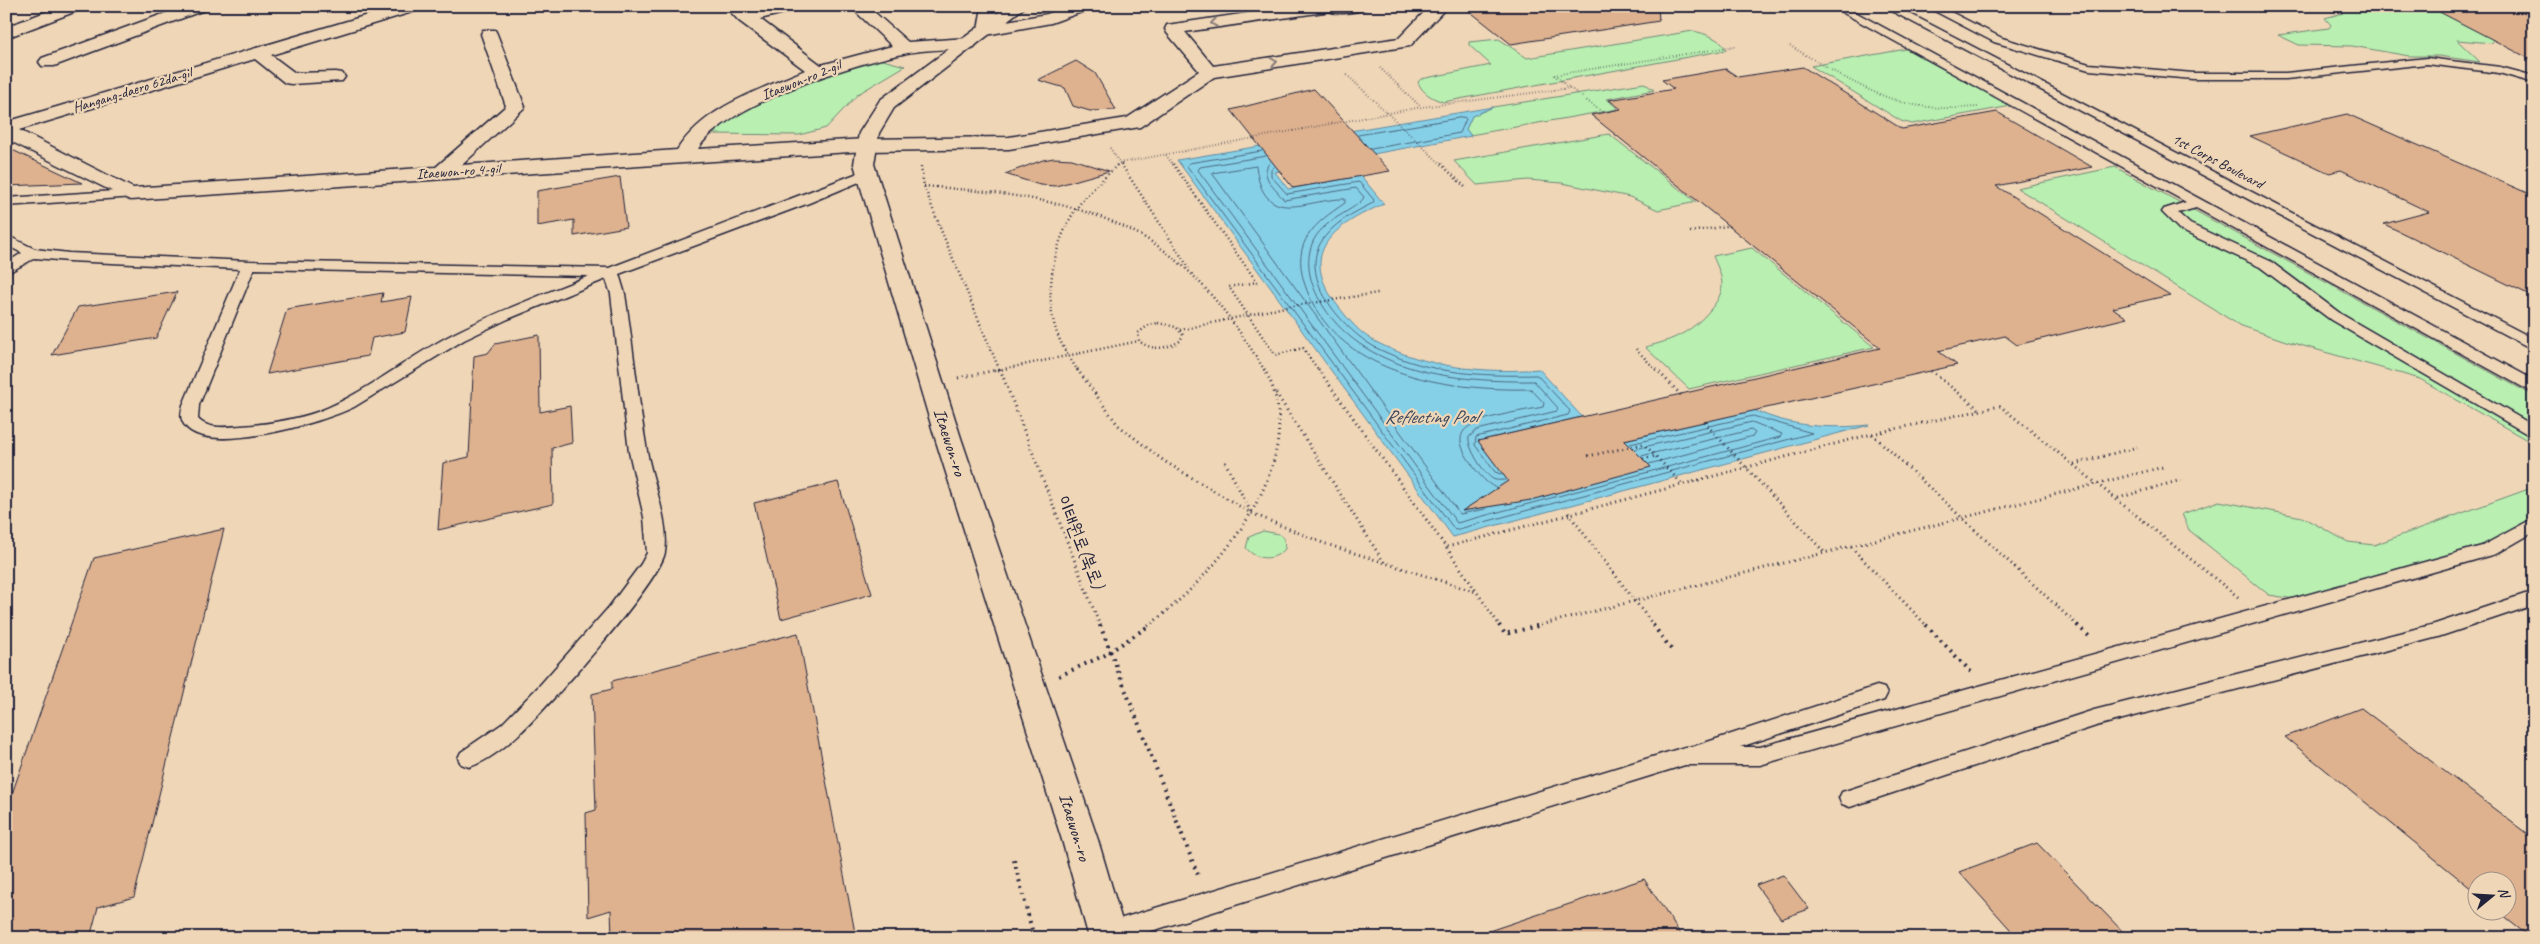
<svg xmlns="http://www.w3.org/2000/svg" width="2540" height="944" font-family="Caveat,'Poor Story',sans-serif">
  <rect width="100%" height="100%" fill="#efd6b7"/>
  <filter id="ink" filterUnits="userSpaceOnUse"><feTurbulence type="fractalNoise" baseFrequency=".02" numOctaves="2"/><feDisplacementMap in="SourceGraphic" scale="10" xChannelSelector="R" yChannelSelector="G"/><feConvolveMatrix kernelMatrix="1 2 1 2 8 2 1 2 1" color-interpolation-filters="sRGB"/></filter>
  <g filter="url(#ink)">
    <g fill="#b9efb0" stroke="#6e8876">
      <polygon points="2341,6 2414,6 2534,17 2494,37 2492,43 2457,40 2480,62 2439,56 2409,56 2352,46 2299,45 2278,35 2329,28 2331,25 2325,18 2343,13"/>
      <path d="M1693,31c11,2 29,8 33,19l-283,52c-11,-4 -21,-9 -25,-20l3,-3 70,-14 -22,-20v-3l30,-3 28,19z"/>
      <polygon points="1906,49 2011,106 1912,124 1901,121 1811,66"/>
      <polygon points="879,59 905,66 858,94 826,128 799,135 713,134 741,111 824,73"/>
      <polygon points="1644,83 1654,90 1607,99 1618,109 1470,135 1466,129 1472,116 1493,107"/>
      <polygon points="1609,134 1696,202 1658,210 1630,197 1562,183 1528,180 1477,185 1454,161"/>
      <polygon points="2115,167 2534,396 2534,444 2420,379 2286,341 2239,325 2017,188"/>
      <path d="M1752,248l122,99 -185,42 -44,-42c29,-7 47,-15 66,-38 5,-6 11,-15 11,-24 0,-10 -5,-19 -9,-29z"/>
      <polygon points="2534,487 2534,531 2301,600 2269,595 2189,530 2182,514 2219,501 2302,517 2348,542 2374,545"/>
      <path d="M1263,531l16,3 5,4 1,11c-11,12 -28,12 -39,-1l3,-11z"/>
    </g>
    <path fill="#86d0e7" stroke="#5e8aa2" d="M1493,107l-21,9 -6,13 5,7 -196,36 13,17 73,-13 23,28c-50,21 -88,48 -46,102 10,13 22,28 38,36 48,25 109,32 163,27l43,48 -104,24 22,28 254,-59c37,17 75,19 115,15l-416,112 -276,-377z"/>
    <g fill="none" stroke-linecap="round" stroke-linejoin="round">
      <g stroke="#4a6880" stroke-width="1">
        <polyline points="1358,135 1464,117 1466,119 1460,133 1371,149"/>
        <polyline points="1262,151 1189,163 1187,166 1455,530 1812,433 1753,416 1630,444"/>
        <polyline points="1266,156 1200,167 1198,170 1457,523 1780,437 1782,434 1752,422 1635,449"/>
        <path d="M1270,162c-12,14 5,26 14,38l72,-12 8,9c-6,13 -43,22 -52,47 -7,19 -2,38 7,55 41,75 139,83 215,82l24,27 -1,3 -80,19 -8,7c-2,10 15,37 24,42 3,2 8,1 12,1"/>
        <path d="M1274,167l-3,3v6l16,18 72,-12 15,18 -1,3c-20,10 -42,21 -53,41 -19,35 20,80 48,99 10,7 22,11 34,16 45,16 88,17 135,16l33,36 -2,4 -92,22 -1,8 20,27 6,2"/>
        <polyline points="1641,456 1751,430 1755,433 1753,436 1649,464"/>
        <path d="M1486,509l-26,5 -248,-341 44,-7c8,64 51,32 89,33v4c-31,21 -53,38 -41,79 29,93 143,109 227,107l13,14 -1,4c-18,4 -70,10 -80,25 -5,9 0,18 4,25 8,12 16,25 29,31"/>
      </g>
    </g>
    <g fill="#deb28f" stroke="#22223b">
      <polygon points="1463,6 1658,6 1659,21 1511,44"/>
      <polygon points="2428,6 2534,6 2534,61"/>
      <polygon points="1076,61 1095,73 1116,110 1090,111 1073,106 1065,88 1038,80"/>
      <polygon points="1803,67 1902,129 1997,112 2092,167 1996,186 2170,295 2113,308 2127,318 2017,345 2005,336 1938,351 1957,365 1624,440 1651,467 1531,500 1462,511 1508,481 1478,441 1880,348 1591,115 1621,109 1609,100 1674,89 1662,80 1726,69 1738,77"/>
      <polygon points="1314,89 1390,171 1293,188 1231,110"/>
      <polygon points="2347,114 2534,196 2534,297 2384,224 2429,212 2341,170 2329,173 2250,136"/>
      <polygon points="6,147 82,183 6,186"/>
      <polygon points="1054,158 1072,159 1109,171 1056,186 1040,185 1005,174 1043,160"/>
      <polygon points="620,177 626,227 574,236 574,220 537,226 537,191"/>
      <polygon points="177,292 156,338 52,355 78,307"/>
      <polygon points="383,293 381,302 412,297 405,332 372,338 368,356 267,374 287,309"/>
      <polygon points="539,335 540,412 570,406 572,443 552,448 553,504 438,530 443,463 469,457 474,356 488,353 495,344"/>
      <polygon points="838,482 872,594 781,619 754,503"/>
      <polygon points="224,529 134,897 98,907 90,938 6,938 6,811 94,558"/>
      <polygon points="798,633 856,938 612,938 611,910 588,917 586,813 596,810 592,694 612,689 612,681"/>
      <polygon points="2361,708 2534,839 2534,938 2531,938 2498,912 2508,912 2508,882 2478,882 2478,894 2285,737"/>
      <polygon points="2037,843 2129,938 2018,938 1959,872"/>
      <polygon points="1783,875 1809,909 1781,919 1756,885"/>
      <polygon points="1644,879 1683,938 1483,938 1483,933"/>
    </g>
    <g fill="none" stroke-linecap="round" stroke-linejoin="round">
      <g stroke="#22223b" stroke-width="3">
        <g id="service">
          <path d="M1369,6c-7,6 -34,10 -41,4l10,-4z"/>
          <polygon points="1831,6 1844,6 2534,380 2534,392 2528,390 2196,208 2178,213 2190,224 2270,261 2341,314 2534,426 2534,438 2331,320 2260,267 2180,230 2162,212 2164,209 2186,202"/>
          <polygon points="1882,6 1895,6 2534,339 2534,350"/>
          <polygon points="1925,6 1939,6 2002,38 2089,64 2193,73 2286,73 2427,58 2500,67 2534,76 2534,83 2499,73 2427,64 2286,79 2193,79 2089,70 1994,42"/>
          <path d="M866,170l6,4 -1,3 -62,26 -190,71 6,20c8,52 13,105 22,157 5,30 23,71 18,101 -4,29 -119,158 -146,182 -14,13 -31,27 -50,33l-8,-3 -3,-6 3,-6 41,-28 37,-38 70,-79 32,-43 6,-11 -3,-36 -15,-65 -18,-158 -5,-15 -98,40 -44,21 -110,67c-27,14 -158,54 -172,13 -2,-5 0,-10 1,-15l57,-136 -171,-8 -34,-3 -29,16v-11l16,-10 -16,-8v-10l29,14 34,4 180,8 360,7zM254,269l335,7c-45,18 -90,35 -134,57 -46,23 -87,59 -135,78 -25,9 -52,13 -79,15 -13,1 -33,4 -43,-7l1,-14z"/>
          <polygon points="130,190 135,191 137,194 135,197 6,206 6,198"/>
          <polygon points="2534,518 2534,532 2496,554 1760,765 1685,765 1129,938 1095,938 1094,934 1097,926 1106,923 1685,747 1692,747 1877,686 1884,688 1887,694 1884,700 1740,747 1760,747 2482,546"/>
          <polygon points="2534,591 2534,605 2438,637 2096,726 1850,807 1842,804 1839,798 1842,792 2094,710 2435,624"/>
        </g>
      </g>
      <g stroke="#22223b" stroke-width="3">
        <g id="minor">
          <polygon points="61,6 84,6 82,9 6,38 6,27"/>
          <polygon points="185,6 209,6 207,9 54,66 42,66 39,62 42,58"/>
          <path d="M398,6h26l-2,3 -151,46 24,18 41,-1 6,1 3,4 -3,4 -51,3 -6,-1 -30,-24 -236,71 114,58 303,-21 70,-61 -25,-72 2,-4h12l2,4 28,73 -63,58 215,-15c28,-44 83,-60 128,-80l-66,-49 -14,-15h19l6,5 21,-5h32l-2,3 -41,10 61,46 71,-19 -35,-33 -1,-7h16l1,5 35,31 60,-4 6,1 3,4 -3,4 -6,1c-21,2 -44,1 -65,6 -51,10 -179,51 -205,95l167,-10 144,-2 118,-19 72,-47 -32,-38 -2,-4 2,-4 128,-19h44l-8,5 -146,21 28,34 186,-28 31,-32h18l-38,40 -196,31 -74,50 -131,22 -144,2 -735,49 -124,-61v-17z"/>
        </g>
      </g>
      <g stroke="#22223b" stroke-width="3">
        <polygon id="secondary" points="1007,6 1026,6 894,108 879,133 874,164 961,438 1098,840 1127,938 1089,938 1062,840 935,438 854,164 859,133 880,100"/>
      </g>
      <g stroke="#22223b" stroke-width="3">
        <polygon id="primary" points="982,6 998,6 995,23 1047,14 1068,6 1092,6 1090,9 1051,23 986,35 980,34 978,30"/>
      </g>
      <g stroke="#22223b" stroke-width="2" stroke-dasharray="0.5 2.5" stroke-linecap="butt">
        <path d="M1790,46c41,23 82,52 130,60 19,3 39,2 58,1"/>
        <polyline points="1380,68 1421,107"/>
        <polyline points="1345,73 1442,165"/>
        <polyline points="1554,75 1736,46"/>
        <polyline points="1570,88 1602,112"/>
        <polyline points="1110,148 1121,165"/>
        <polyline points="1166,155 1173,165"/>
        <polyline points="1117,165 1119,163 1422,107 1570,88 1554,75"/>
      </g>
      <g stroke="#22223b" stroke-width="2.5" stroke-dasharray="1 3" stroke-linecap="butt">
        <polyline points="1121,164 1189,268"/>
        <polyline points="1173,164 1257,282 1229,287 1275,355 1303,348 1319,371"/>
        <polyline points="1441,164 1465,187"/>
        <polyline points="921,167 924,186 941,230 1000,371"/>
        <path d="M924,186c85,7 183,16 251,73 36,30 65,71 90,112"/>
        <polyline points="1690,232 1727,226"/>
        <path d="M1158,323l18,4 7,8 -3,6c-14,8 -28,10 -41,0l-1,-8 11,-8z"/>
        <polyline points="1180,330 1280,308 1378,293"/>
        <polyline points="1636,349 1657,371"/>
        <polyline points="994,371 1139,341"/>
        <path d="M1078,371c-9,-14 -19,-29 -23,-44 -11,-37 0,-87 21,-118 11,-16 29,-31 42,-45"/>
      </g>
      <g stroke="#22223b" stroke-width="3" stroke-dasharray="1 4" stroke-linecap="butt">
        <polyline points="1000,369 1100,626"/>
        <polyline points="1077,369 1118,425 1164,461 1251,513 1323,543 1476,592"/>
        <polyline points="1318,369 1446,547 1500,626"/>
        <polyline points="1656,369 1681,395"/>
        <polyline points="1931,371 1980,410"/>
        <polyline points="958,378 1001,369"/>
        <polyline points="1276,393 1385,564"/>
        <polyline points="1704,422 1825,553"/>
        <polyline points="1872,434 2078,626"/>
        <polyline points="1588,456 1644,444 1682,484"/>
        <polyline points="1643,459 1656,456"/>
        <polyline points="1225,462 1251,512"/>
        <polyline points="2074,464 2137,447"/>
        <polyline points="2118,498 2181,480"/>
        <polyline points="1568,513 1654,626"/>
        <polyline points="1447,547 1872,434 2000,406 2238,597"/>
        <polyline points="1851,547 1927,626"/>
        <path d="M1148,626c68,-50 169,-168 116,-257"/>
        <polyline points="1536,626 2163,467"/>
      </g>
      <g stroke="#22223b" stroke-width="4" stroke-dasharray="2 5" stroke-linecap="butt">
        <polyline points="1100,625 1199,878"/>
        <polyline points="1499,625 1505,634 1541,625"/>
        <polyline points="1653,625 1674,653"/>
        <polyline points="1926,625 1971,672"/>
        <polyline points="2077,625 2091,638"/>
        <polyline points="1059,676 1105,655 1150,625"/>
        <polyline points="1014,860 1034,938"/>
        <polyline points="1216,929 1218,938"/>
      </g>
      <use href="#service" fill="#efd6b7" fill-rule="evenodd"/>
      <use href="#minor" fill="#efd6b7" fill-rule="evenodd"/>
      <use href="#secondary" fill="#efd6b7" fill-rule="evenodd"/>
      <use href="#primary" fill="#efd6b7" fill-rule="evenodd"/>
    </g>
    <defs><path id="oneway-chevron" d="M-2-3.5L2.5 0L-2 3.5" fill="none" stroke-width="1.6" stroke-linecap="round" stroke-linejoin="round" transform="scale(1.25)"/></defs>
    <g stroke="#887c79">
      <use href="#oneway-chevron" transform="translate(1214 23) rotate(172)"/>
      <use href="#oneway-chevron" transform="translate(1274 62) rotate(-9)"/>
    </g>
  </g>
  <g text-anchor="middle" stroke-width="4.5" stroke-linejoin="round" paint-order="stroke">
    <g font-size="15" fill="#22223b" stroke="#efd6b7">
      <text transform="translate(801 80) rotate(-22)" y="5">Itaewon-ro 2-gil</text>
      <text transform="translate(132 90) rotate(-17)" y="5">Hangang-daero 62da-gil</text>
      <text transform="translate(2218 161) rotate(28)" y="5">1st Corps Boulevard</text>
      <text transform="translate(458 171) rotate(-4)" y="5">Itaewon-ro 4-gil</text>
    </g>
    <g font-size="18" fill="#22223b" stroke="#efd6b7">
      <text transform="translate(950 442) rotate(72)" y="6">Itaewon-ro</text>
      <text transform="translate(1081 542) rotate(68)" y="6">이태원로(북로)</text>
      <text transform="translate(1075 827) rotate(73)" y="6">Itaewon-ro</text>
    </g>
    <g font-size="19" font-style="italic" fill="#36455d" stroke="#efd6b7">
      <text x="1431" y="423">Reflecting Pool</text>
    </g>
  </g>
  <rect width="2540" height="944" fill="none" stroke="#efd6b7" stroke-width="25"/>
  <rect x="12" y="12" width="2515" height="919" fill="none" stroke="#22223b" stroke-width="2" filter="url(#ink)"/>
  <g transform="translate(2492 896) rotate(72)"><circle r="24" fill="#efd6b7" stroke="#9d8e85"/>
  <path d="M0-4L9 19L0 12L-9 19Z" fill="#22223b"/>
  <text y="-8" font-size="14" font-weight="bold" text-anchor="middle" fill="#22223b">N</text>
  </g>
</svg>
